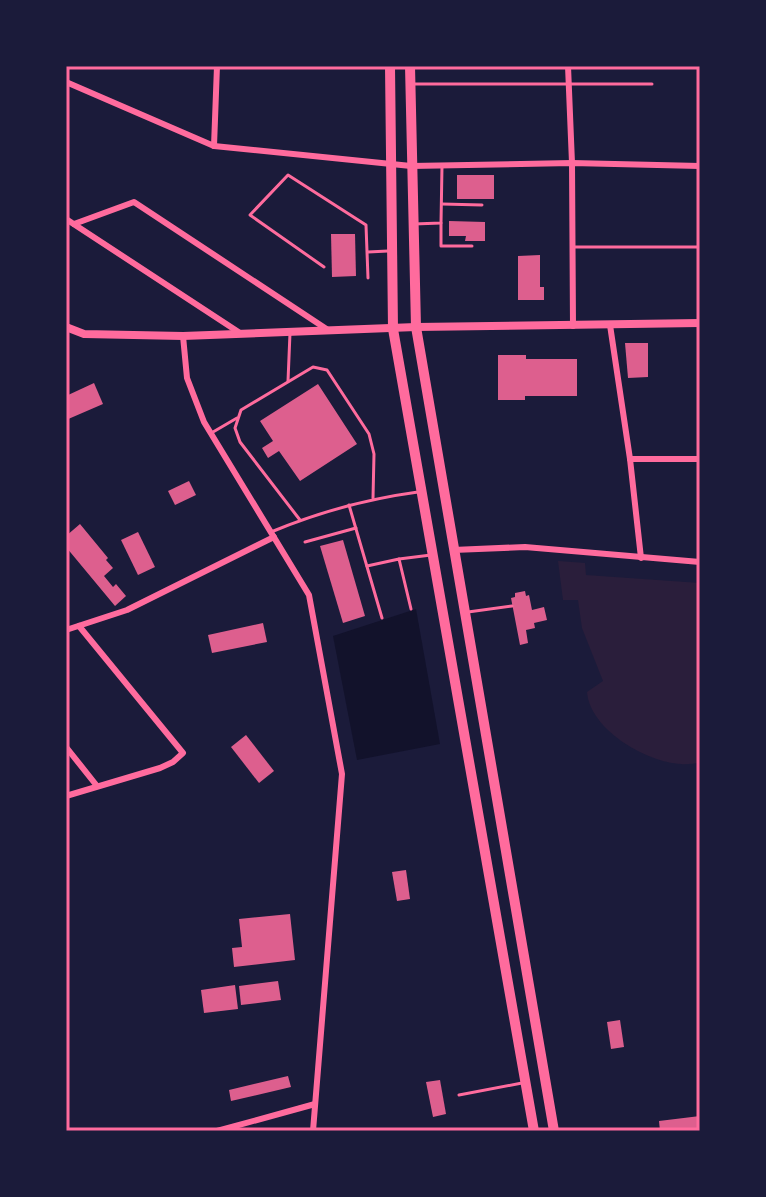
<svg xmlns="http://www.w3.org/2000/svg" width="766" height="1197" font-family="'IBM Plex Sans',sans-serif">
  <rect width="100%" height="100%" fill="#1b1b3a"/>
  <path fill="#2a1e3b" d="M558,561l27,2 1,12 114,8v180c-6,0 -13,2 -19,1 -36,-2 -91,-35 -94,-72l16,-11 -21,-53 -4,-28h-15z"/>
  <polygon fill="#12122b" points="416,609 440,744 357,760 333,636"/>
  <g fill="#dd5f8e">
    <rect x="457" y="175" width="37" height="24"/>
    <polygon points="449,221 485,222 485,241 465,241 466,236 449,236"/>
    <polygon points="331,234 355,234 356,276 332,277"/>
    <polygon points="540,255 540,287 544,287 544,300 518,300 518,256"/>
    <polygon points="625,343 648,343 648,377 628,378"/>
    <polygon points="498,355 526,355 526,359 577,359 577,396 525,396 525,400 498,400"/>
    <polygon points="94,383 103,404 66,420 66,396"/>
    <polygon points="318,384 357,444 300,481 279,451 268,458 262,448 273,441 260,421"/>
    <polygon points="189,481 196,495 175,505 168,491"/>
    <polygon points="80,524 108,558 106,560 113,568 104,576 113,587 116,584 126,596 115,606 66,547 66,536"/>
    <polygon points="138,532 155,567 138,575 121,540"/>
    <polygon points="343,540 365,616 343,623 320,546"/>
    <polygon points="525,591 526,596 529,595 532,610 544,607 547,620 534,623 535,628 526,630 528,643 520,645 511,598 515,597 515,593"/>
    <polygon points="263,623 267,642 212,653 208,635"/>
    <polygon points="246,735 274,771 259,783 231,747"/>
    <polygon points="406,870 410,899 397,901 392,872"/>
    <polygon points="290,914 295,960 234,967 232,948 242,947 239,919"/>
    <polygon points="278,981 281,1000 241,1005 239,986"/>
    <polygon points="235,985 238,1009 204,1013 201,990"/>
    <polygon points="620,1020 624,1047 611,1049 607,1022"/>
    <polygon points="288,1076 291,1087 231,1101 229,1090"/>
    <polygon points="440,1080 446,1114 433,1117 426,1082"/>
    <polygon points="700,1116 700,1131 660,1131 659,1121"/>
  </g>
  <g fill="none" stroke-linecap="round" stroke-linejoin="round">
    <g stroke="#ff6b9d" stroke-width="3">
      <polyline points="414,84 652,84"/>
      <polyline points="442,204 482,205"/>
      <polyline points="441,223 441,246 472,246"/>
      <polyline points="414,224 441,223 442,166"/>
      <polyline points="572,247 700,247"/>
      <polyline points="368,252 388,251"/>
      <polyline points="324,267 250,215 288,175 366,225 368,278"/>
      <polyline points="288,381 290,333"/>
      <polyline points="213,432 237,418"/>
      <polyline points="349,505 382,618"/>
      <polyline points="300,520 240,442 235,428 241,410 313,367 327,370 369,434 374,454 373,498"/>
      <path d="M271,532c48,-20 95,-33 147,-40"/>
      <polyline points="305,542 356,528"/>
      <polyline points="399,559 431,555"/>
      <polyline points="367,566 399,559 411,609"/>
      <polyline points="468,612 512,606"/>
      <polyline points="459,1095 522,1083"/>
    </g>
    <g stroke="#ff6b9d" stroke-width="6">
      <polyline points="568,66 572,163 573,326"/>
      <polyline points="66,82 214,146 411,166 572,163 700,166"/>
      <polyline points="214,146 217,66"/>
      <polyline points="66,219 240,333"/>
      <polyline points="74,224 134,202 328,330"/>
      <polyline points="610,325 630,459 641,558"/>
      <polyline points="183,336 187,378 204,422 309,595 342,774 313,1131"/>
      <polyline points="630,459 700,459"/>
      <polyline points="453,550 525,547 700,562"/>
      <polyline points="66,630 127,610 274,537"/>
      <polyline points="66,747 97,786"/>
      <polyline points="66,796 160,768 173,762 183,753 79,626"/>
      <polyline points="217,1131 315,1104"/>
    </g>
    <polyline stroke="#ff6b9d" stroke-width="8" points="66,327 84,334 183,336 416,327 700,323"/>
    <g stroke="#ff6b9d" stroke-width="10">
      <polyline points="390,66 393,329 534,1131"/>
      <polyline points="410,66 416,327 554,1131"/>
    </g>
  </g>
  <rect width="766" height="1197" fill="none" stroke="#1b1b3a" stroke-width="136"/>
  <rect x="68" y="68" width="630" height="1061" fill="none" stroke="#ff6b9d" stroke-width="3"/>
</svg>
